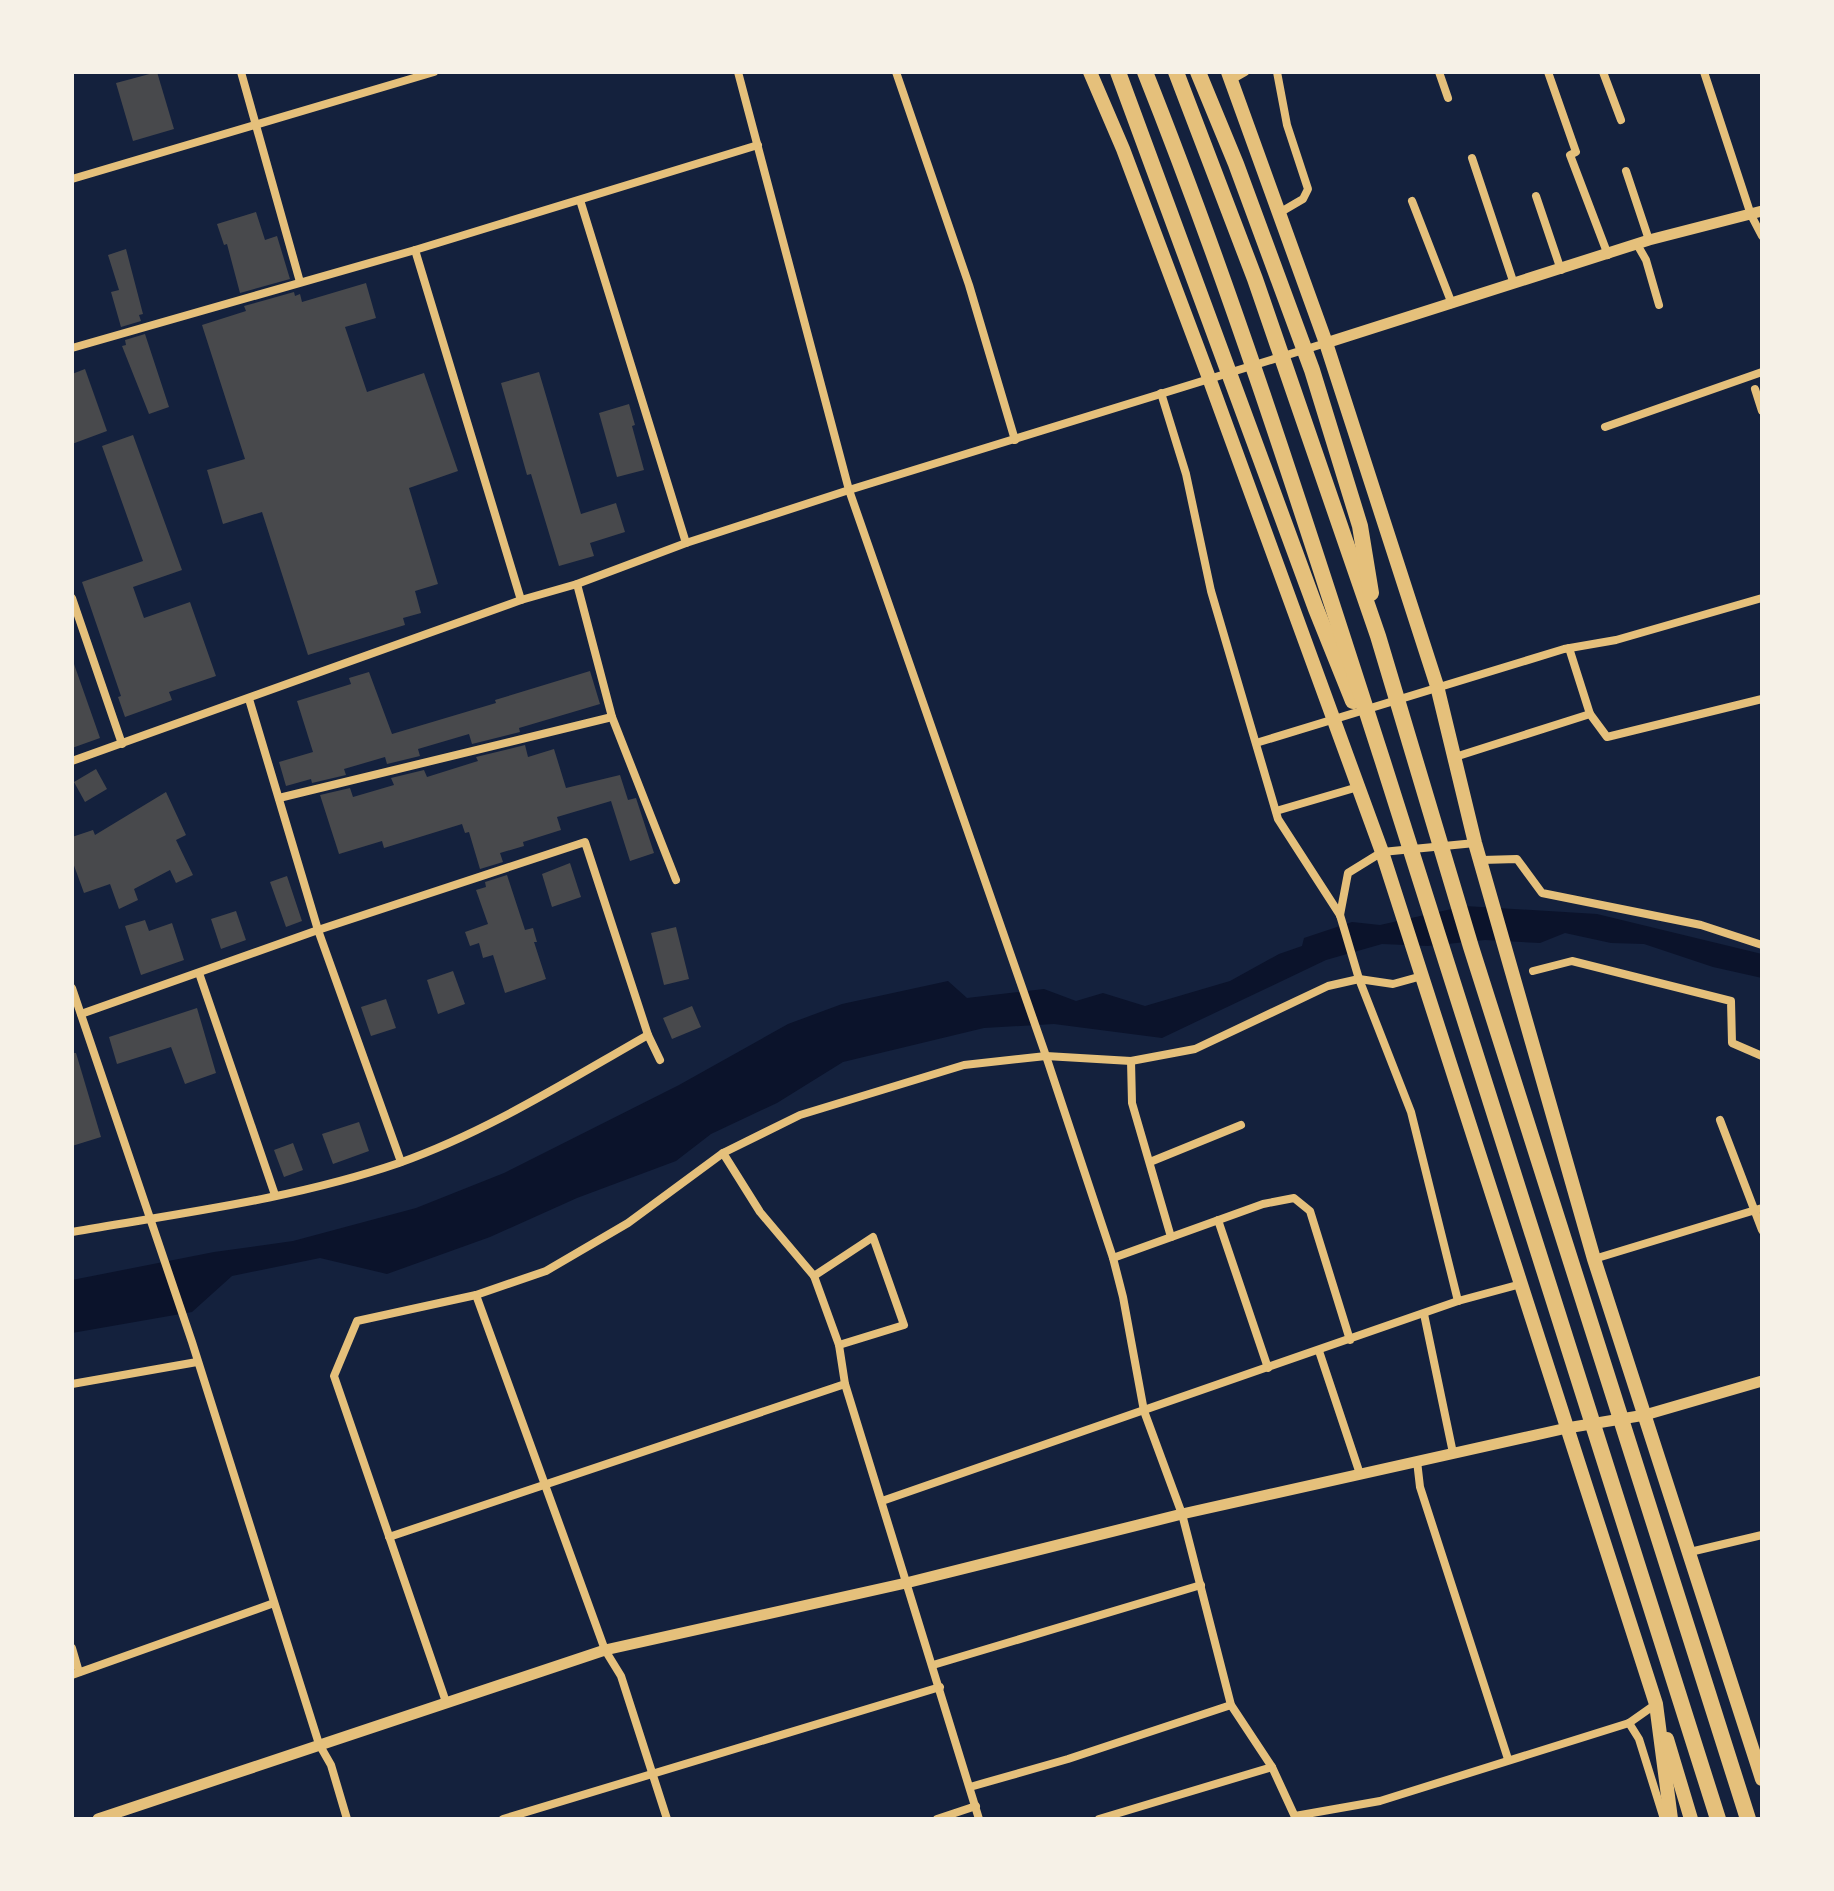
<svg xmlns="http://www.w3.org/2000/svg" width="1834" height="1891" font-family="'Varela Round',sans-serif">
  <rect width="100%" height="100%" fill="#14213d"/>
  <polygon fill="#0b132b" points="1465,906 1597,914 1762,954 1762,978 1713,967 1644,944 1611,943 1565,933 1540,943 1485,940 1428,946 1382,944 1326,960 1162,1038 1054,1024 984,1028 843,1062 777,1103 711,1134 676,1161 577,1198 490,1237 387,1274 320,1258 232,1276 192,1312 72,1333 72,1280 214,1252 293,1241 416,1208 504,1173 679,1085 788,1024 842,1004 948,981 967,998 1044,989 1076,1001 1103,993 1145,1006 1230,981 1279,954 1302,946 1304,938 1352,922 1380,925"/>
  <g fill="#48494c">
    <polygon points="157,72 174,129 133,141 116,83"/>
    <polygon points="256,212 265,240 277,236 290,279 240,293 227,244 224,245 217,224"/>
    <polygon points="126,249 143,314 139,315 141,321 121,327 111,292 119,290 108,255"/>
    <polygon points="366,283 376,318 345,327 367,392 424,373 458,471 409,488 438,584 415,591 421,613 403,618 405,625 308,655 262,512 223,524 207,470 245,459 202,325 246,311 244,306 294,292 295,296 300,294 302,302"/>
    <polygon points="145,334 169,407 149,414 122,346 126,345 125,340"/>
    <polygon points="85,369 107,431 72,444 72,374"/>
    <polygon points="539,372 581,514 616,503 625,532 590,543 594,556 559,566 531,474 527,475 501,383"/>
    <polygon points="629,404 635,425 632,426 644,470 617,477 599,413"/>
    <polygon points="133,435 182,570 133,587 144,618 190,602 216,676 169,692 172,700 125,717 118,697 121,696 82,582 143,561 102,446"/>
    <polygon points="72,664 74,664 100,738 72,748"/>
    <polygon points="590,671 600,704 519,728 520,732 472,744 469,734 418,749 420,756 387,764 385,757 344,769 346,775 312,783 311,779 286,786 279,762 313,752 297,701 351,684 349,678 369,672 392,734 496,703 495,700"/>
    <polygon points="525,745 528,757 554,749 566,788 620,775 628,800 636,798 654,853 630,861 611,801 557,817 561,830 523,842 524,846 500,853 503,862 480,869 469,832 465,833 462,824 384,848 382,841 339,854 320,795 350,788 353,797 394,785 391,778 424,770 427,777 478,761 476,757"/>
    <polygon points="96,769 107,789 85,802 74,782"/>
    <polygon points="166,792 186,835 176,840 193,875 176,883 170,870 134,889 138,900 119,909 110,884 84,893 72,860 72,837 93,830 95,835"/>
    <polygon points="570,863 581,897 552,907 542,874"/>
    <polygon points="507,875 525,930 533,928 537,942 534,942 546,979 505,993 493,955 483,958 479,943 470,946 465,932 488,924 476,890 486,887 485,882"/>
    <polygon points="287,876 302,921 286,927 270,882"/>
    <polygon points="236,911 246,940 221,949 211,919"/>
    <polygon points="145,920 149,931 172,923 184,960 141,975 125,926"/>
    <polygon points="676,927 689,979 664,985 651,933"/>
    <polygon points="453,971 465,1004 438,1014 427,980"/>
    <polygon points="386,999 396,1028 371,1036 361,1007"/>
    <polygon points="692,1006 701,1027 672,1039 663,1018"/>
    <polygon points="197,1008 216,1073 185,1084 171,1047 117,1064 109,1037"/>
    <polygon points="72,1053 76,1053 101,1137 72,1146"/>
    <polygon points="359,1122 369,1151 333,1164 322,1134"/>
    <polygon points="293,1143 303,1170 284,1177 274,1150"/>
  </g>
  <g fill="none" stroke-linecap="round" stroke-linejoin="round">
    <g stroke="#e5c07b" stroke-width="8">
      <polyline points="241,72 300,282"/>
      <polyline points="738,72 849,490 1046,1056 1113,1258 1123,1297 1144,1411 1182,1514 1231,1705 1272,1767 1296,1819"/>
      <polyline points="896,72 969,285 1015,440"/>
      <polyline points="1277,72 1287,125 1308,189 1303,199 1279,213"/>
      <polyline points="1439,72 1448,98"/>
      <polyline points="1548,72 1576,152 1570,155 1608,255"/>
      <polyline points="1603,72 1621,120"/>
      <polyline points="1704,72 1751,215 1762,236"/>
      <polyline points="1231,80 1245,72"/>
      <polyline points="1472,158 1514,284"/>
      <polyline points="1626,171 1649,240"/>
      <polyline points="72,179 434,72"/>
      <polyline points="1536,196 1561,270"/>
      <polyline points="580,200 686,543"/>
      <polyline points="1412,201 1452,304"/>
      <polyline points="1638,246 1646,260 1659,305"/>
      <polyline points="415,250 521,600"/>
      <polyline points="72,348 415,250 758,145"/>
      <polyline points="1755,389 1762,411"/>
      <polyline points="1161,393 1186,474 1211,591 1278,819 1340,915 1359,979 1411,1112 1458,1301"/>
      <polyline points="1605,427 1762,372"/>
      <polyline points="72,598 122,744"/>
      <polyline points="1569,648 1590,714"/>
      <polyline points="249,699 318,930 401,1162"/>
      <polyline points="612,717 676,880"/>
      <polyline points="1256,743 1564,649 1616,640 1762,598"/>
      <polyline points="1455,757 1590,714 1607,737 1762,699"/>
      <polyline points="72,761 521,600 577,584 686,543 849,490 1326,343"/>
      <polyline points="279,798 612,717 577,584"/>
      <polyline points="1276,811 1358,787"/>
      <polyline points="1482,860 1517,859 1542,893 1701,925 1762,945"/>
      <polyline points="1340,915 1348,873 1382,852 1475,843"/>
      <polyline points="1533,971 1572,961 1731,1001 1732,1043 1762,1056"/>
      <polyline points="199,973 275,1195"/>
      <polyline points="72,988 192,1342 319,1744 331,1765 347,1819"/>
      <polyline points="81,1014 318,930 585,842 648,1035 660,1060"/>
      <polyline points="1131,1061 1132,1103 1171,1237"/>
      <polyline points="1720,1120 1762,1230"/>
      <polyline points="723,1153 760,1212 814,1276 839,1345 845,1384 979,1819"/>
      <polyline points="1150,1162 1241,1125"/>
      <polyline points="1218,1220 1268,1368"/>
      <path d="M72,1232c109,-19 222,-33 327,-69 88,-31 168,-82 249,-128"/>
      <polyline points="1113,1258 1263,1204 1294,1198 1310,1211 1350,1340"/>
      <polyline points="1594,1259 1762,1208"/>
      <polyline points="814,1276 873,1237 904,1325 839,1345"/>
      <polyline points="476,1295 605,1650 621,1676 667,1819"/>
      <polyline points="1424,1314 1453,1453"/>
      <polyline points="1319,1351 1360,1474"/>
      <polyline points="72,1384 197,1362"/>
      <polyline points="1417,1461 1420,1487 1508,1759"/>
      <polyline points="882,1501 1458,1301 1521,1284"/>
      <polyline points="389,1537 845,1384"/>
      <polyline points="1690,1552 1762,1535"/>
      <polyline points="72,1648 79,1672"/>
      <polyline points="933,1665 1201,1585"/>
      <polyline points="72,1675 274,1603"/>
      <polyline points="446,1702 334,1376 357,1321 476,1295 546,1271 628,1223 723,1153 800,1115 964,1065 1046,1056 1131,1061 1195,1049 1328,986 1359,979 1393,984 1422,976"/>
      <polyline points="1629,1723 1639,1739 1664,1819"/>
      <polyline points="970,1787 1068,1759 1231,1705"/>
      <polyline points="1295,1816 1380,1801 1629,1723 1656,1704"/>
      <polyline points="503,1819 940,1687"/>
      <polyline points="937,1819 976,1806"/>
      <polyline points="1099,1819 1272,1767"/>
    </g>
    <g stroke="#e5c07b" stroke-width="11">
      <polyline points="1326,343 1649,240 1762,211"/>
      <polyline points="98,1819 605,1650 906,1583 1182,1514 1567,1428 1645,1415 1762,1381"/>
    </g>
    <g stroke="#e5c07b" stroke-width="14">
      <polyline points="1090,72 1123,149 1209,378 1382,852 1656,1704 1671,1819"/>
      <polyline points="1228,72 1326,343 1437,686 1475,843 1594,1259 1762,1779"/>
      <polyline points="1667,1739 1691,1819"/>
    </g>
    <g stroke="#e5c07b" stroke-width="16">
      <polyline points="1118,72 1316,609 1353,701"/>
      <path d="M1145,72c90,226 163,458 238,690 114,352 224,705 335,1057"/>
      <polyline points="1176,72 1255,279 1378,636 1471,947 1748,1819"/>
      <polyline points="1198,72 1236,164 1312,370 1360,526 1371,593"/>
    </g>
  </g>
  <rect width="1834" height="1891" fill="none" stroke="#f6f1e7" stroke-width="148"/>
</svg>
